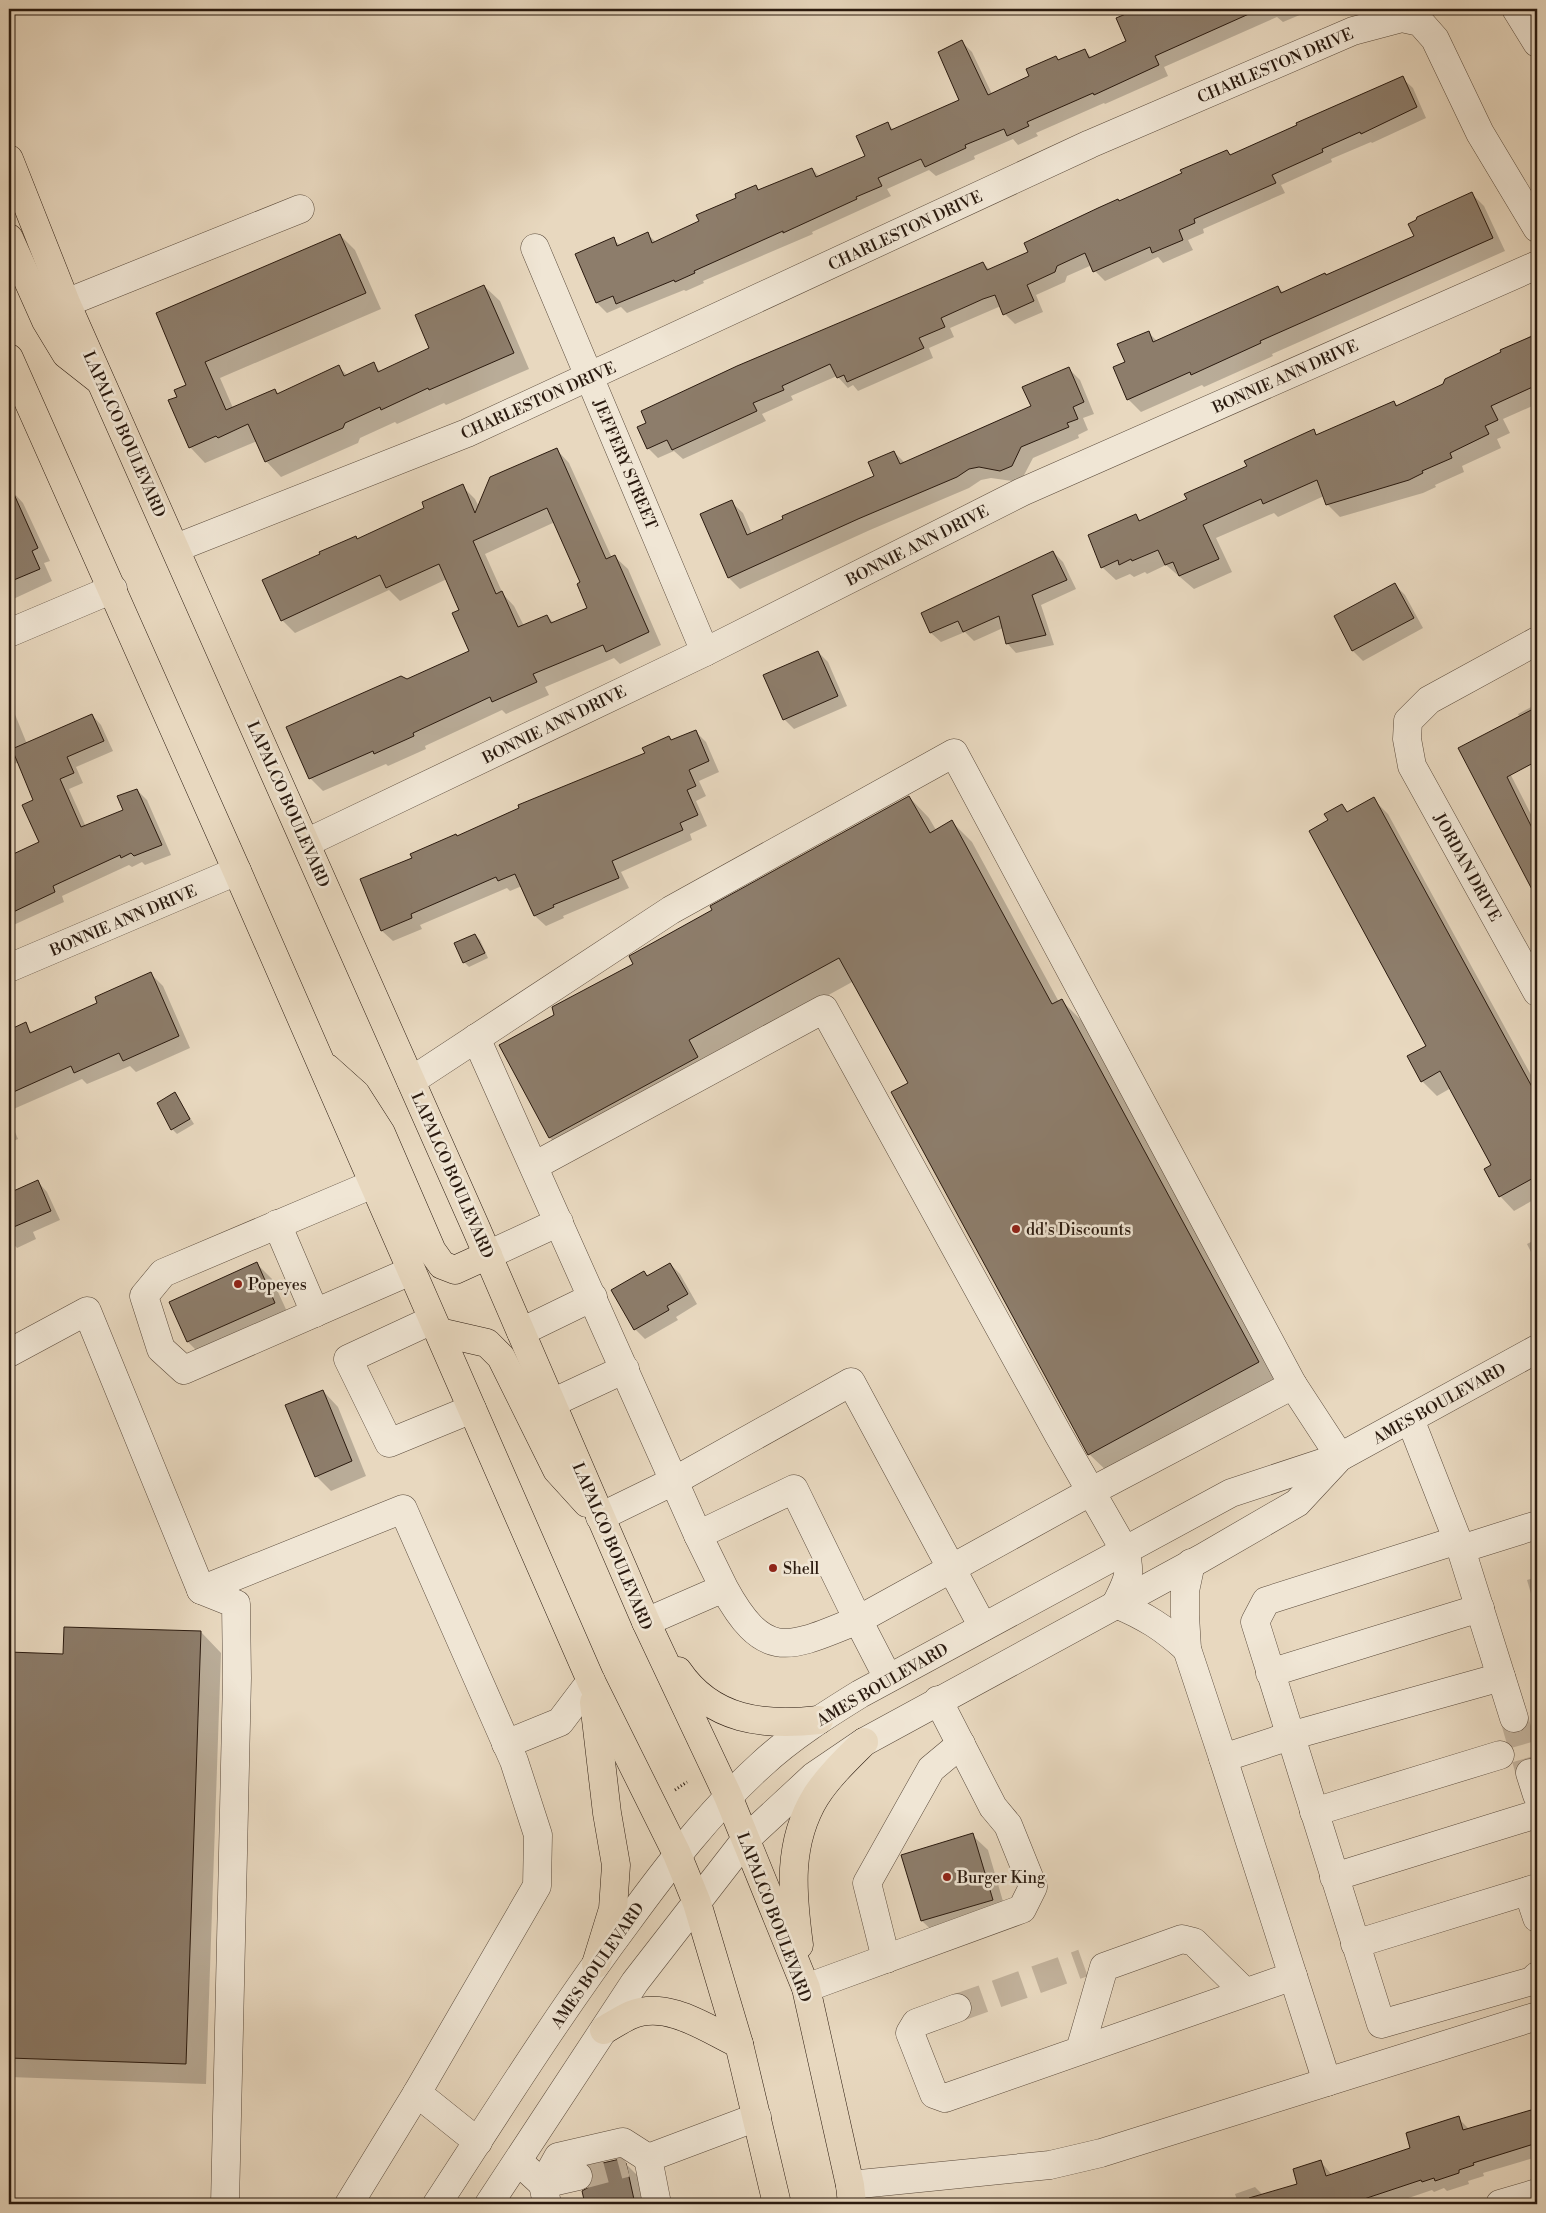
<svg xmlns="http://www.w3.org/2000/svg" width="1546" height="2213" font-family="'Libre Bodoni',serif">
  <rect width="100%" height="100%" fill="#e8d8bf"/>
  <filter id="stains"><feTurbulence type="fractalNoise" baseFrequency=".004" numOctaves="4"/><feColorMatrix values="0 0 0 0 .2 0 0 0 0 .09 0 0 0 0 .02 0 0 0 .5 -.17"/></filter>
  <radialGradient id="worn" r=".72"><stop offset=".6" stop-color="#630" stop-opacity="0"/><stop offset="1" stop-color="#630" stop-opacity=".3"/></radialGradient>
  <g fill="#0003" fill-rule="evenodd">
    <polygon points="1141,9 1314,9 1283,22 1277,17 1164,67 1168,76 1105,104 1104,103 1036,133 1038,136 1018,145 1013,139 974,156 975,159 936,176 929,170 887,189 891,196 812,232 813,234 703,281 704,283 686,291 684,290 627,313 621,307 607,313 597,303 577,254 613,239 621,246 647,234 656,242 701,222 756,186 760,191 812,169 820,177 867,156 887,123 894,130 960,101 962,42 972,52 992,94 1031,77 1056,57 1059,61 1085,50 1092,58 1128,42 1118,19"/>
    <polygon points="1402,78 1413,88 1426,118 1372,143 1371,142 1331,159 1332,162 1281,185 1285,193 1203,229 1204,233 1188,240 1193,250 1163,263 1158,257 1105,281 1095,271 1092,265 1067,276 1065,282 1036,295 1043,312 1015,324 1005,314 1001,306 994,309 950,328 954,337 929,348 933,358 858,391 853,385 848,388 837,376 791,396 793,400 762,414 766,421 683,459 674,451 658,458 648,448 983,263 990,270 1030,252 1119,202 1183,174 1227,151 1232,156"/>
    <polygon points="1472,194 1484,206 1505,251 1272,354 1273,356 1204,387 1202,385 1141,412 1128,399 1126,363 1148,332 1157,341 1278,287 1284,293 1326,277 1415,237"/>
    <polygon points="340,235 355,250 381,309 220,378 233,408 275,390 279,394 339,367 348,376 373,364 381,372 431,349 484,286 500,301 529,369 446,405 444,403 397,424 395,422 360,438 358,443 281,477 266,461 257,441 205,463 190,447 179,398 188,386 157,314"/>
    <polygon points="1537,332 1537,404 1503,419 1510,433 1497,439 1501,448 1462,466 1464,472 1435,485 1436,487 1423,493 1340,517 1327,504 1324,496 1278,517 1274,513 1216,538 1232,572 1194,589 1166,565 1147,574 1145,572 1134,577 1130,574 1116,580 1102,567 1135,516 1141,521 1189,500 1313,431 1318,436 1394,402 1398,406 1444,385"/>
    <polygon points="1069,369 1080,380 1094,414 1083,418 1088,430 1078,435 1079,438 1033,458 1023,477 1012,481 991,478 981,480 969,488 870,530 740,589 729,578 731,502 743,513 752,534 876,476 894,452 905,463 1032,407"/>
    <path d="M557,450l12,13 43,95 3,-1 13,12 33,76 -41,19 -6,-6 -69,29 4,8 -43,19 -4,-4 -77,36 1,3 -38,17 -2,-2 -63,27 -13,-13 97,-98 63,-29 -9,-40 -14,-32 -47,22 -11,-11 -94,43 -13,-13 74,-82 2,2 68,-31 36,-23 13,13 4,8zM555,522l27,61 7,26 -35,14 -7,-7 -23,10 -10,-20 -11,-12 -18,-40z"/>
    <polygon points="11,490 23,503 50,561 44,563 52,581 9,601 9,491"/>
    <polygon points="1053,552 1063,562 1076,589 1041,605 1054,645 1016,653 1007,643 1003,628 974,641 965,632 941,642 931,633 923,613"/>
    <polygon points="1395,585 1405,595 1423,628 1363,661 1353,651 1335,617"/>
    <polygon points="818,652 828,662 847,706 794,729 784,719"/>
    <polygon points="1537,704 1537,751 1518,714"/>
    <polygon points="9,707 14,712 27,744 92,715 101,725 113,751 76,767 83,783 69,789 86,827 124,810 137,790 147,800 171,855 145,865 142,862 132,867 129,865 62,896 64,902 9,927 9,857 41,843 34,801 19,762 9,766"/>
    <polygon points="696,732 706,742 719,772 699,781 706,796 696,801 707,826 690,834 692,840 621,872 629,888 563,916 564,918 546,926 535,916 522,886 510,891 507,888 420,925 422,929 393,941 382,931 362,880 646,754 669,737 673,741"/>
    <polygon points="1460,748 1498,750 1537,826 1537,896"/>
    <polygon points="909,797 929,818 936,830 952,822 972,842 1059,1002 1061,1000 1082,1021 1278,1382 1110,1474 1089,1454 909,1084 854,981 708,1061 570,1158 550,1138 500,1046 556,1016 635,964"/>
    <polygon points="1373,799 1388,814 1537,1086 1537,1198 1514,1211 1500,1196 1493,1166 1451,1088 1437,1096 1422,1081 1427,1046 1329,821 1342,806 1349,813"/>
    <polygon points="475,935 480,940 488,958 469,967 464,962"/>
    <polygon points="151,974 163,986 190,1048 136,1072 130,1066 87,1084 82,1079 9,1111 9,1036 27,1028 33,1033 99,1004"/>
    <polygon points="175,1094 194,1124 177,1134 172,1129"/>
    <polygon points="9,1118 18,1139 9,1143"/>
    <polygon points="38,1182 47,1192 60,1220 33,1232 36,1239 17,1248 9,1239 9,1195"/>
    <polygon points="1537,1239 1537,1264 1527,1244"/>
    <polygon points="257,1264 272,1279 290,1318 203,1357 188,1342 170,1303"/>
    <polygon points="670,1264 680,1274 697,1304 676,1317 678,1320 645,1339 635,1329 644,1273 649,1277"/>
    <polygon points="323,1391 338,1407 366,1476 331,1491 316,1476"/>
    <polygon points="1537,1577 1537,1614 1527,1580"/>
    <polygon points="201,1632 221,1653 206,2084 9,2077 9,1654 64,1655"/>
    <polygon points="972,1835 988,1850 1007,1915 938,1936 922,1921 903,1856"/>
    <polygon points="1537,2109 1537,2157 1483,2173 1484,2176 1468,2181 1469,2184 1447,2191 1444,2188 1434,2192 1432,2190 1391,2204 1235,2204 1238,2203 1235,2194 1255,2187 1264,2196 1299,2185 1321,2162 1332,2175 1412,2148 1407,2131 1417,2131 1458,2118 1469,2129"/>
    <polygon points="626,2164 641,2179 647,2204 586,2204 583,2192 589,2189 594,2181"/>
  </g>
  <g fill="#8d7d6b" stroke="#2a1a0f" fill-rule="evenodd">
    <polygon points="1138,9 1260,9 1155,56 1159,65 1094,95 1093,93 1027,122 1029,126 1007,136 1004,129 965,145 966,148 925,167 921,159 878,178 882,186 856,197 857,199 783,233 783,231 694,271 695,273 675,282 674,280 616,304 613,296 596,303 575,254 614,237 617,246 648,232 652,243 699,221 696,215 736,198 735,194 756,185 758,190 812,168 816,177 865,156 856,136 888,122 891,130 959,100 938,52 962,40 988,95 1029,76 1026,69 1056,56 1058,60 1085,49 1089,58 1126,41 1116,18"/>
    <polygon points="1403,76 1417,107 1361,134 1360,132 1322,149 1323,152 1272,175 1276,183 1194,219 1195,223 1179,230 1183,240 1152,253 1150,247 1093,272 1085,253 1057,266 1055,272 1027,285 1034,301 1003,315 995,295 983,299 941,318 945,327 919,338 924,348 913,353 847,382 844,375 837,378 830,364 782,386 784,390 753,403 757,411 672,450 667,440 647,449 637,427 646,423 641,411 737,366 983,262 987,270 1028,252 1024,243 1098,208 1118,199 1119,201 1182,173 1180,170 1227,150 1230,155 1297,125 1296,123"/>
    <polygon points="1472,192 1493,238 1260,341 1261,343 1191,375 1190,372 1127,400 1113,367 1125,362 1117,344 1149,331 1153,342 1278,286 1281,293 1325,273 1326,275 1414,236 1408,224 1416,220 1417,217"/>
    <polygon points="340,234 366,293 205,362 226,410 275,389 277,394 339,365 344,376 374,362 378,372 429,348 415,315 484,285 514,353 429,390 428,388 381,410 380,407 345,423 343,428 265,462 248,424 218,438 216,436 189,448 168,400 177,397 174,390 186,385 156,313"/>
    <polygon points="1537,334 1537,385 1491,406 1498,420 1485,426 1489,434 1450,453 1452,458 1422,471 1423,473 1409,480 1326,505 1317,480 1263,504 1261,499 1203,525 1219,559 1179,576 1173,562 1165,565 1158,550 1132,561 1131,559 1119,565 1118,560 1101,568 1088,535 1136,514 1139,521 1187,499 1184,494 1247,466 1244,461 1314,429 1316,435 1394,401 1396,406 1443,384 1445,379 1501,352 1500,350"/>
    <polygon points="1069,367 1084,402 1073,407 1078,419 1067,423 1069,427 1021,447 1012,466 1000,471 979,467 969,469 957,477 858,519 728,578 700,514 732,500 747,535 783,519 782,516 874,476 868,462 894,451 900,464 1031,406 1022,387"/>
    <path d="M557,448l49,111 9,-4 34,77 -43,20 -3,-7 -70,29 4,8 -45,20 -2,-5 -77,36 1,3 -40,18 -1,-3 -64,28 -23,-52 115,-51 6,3 62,-28 -17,-38 7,-3 -20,-46 -53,24 -6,-13 -99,46 -19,-41 58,-26 -1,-2 37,-16 1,3 67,-31 -2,-6 41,-18 12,29 15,-36zM547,508l33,74 -3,2 10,24 -36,15 -4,-8 -29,12 -16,-36 -6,3 -23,-53z"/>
    <polygon points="9,483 38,548 32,551 40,569 9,582"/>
    <polygon points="1053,551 1067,580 1032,595 1046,635 1006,644 999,616 963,632 958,621 930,633 921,613"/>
    <polygon points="1395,583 1414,618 1352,651 1334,616"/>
    <polygon points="818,651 838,696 783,720 763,675"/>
    <polygon points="1537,707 1537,761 1507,777 1537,838 1537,899 1458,748"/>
    <polygon points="92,714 104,741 67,757 74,773 60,779 81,827 123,810 117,796 137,789 162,845 134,856 131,853 121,858 120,855 53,886 55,892 9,914 9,856 39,842 22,805 33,800 12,749"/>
    <polygon points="696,730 709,761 689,770 696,786 687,790 698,815 680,823 683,830 612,861 619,878 553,905 554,907 534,916 515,874 498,881 496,877 411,914 412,918 381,931 360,879 412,858 410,854 456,834 457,836 519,808 518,805 645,753 642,748 669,736 671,740"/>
    <polygon points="909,796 930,833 952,820 1052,1004 1062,999 1259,1362 1088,1455 891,1092 908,1083 839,958 689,1040 698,1057 549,1138 499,1045 554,1015 552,1007 633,964 629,956 712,910 710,906"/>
    <polygon points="1374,797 1537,1096 1537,1176 1499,1197 1484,1169 1491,1165 1440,1071 1421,1082 1407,1056 1426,1046 1309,831 1328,820 1324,814 1342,804 1347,812"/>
    <polygon points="475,934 485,953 463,963 454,943"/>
    <polygon points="151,972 179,1036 123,1061 119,1053 74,1073 71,1066 9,1094 9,1030 26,1022 30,1033 97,1003 95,997"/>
    <polygon points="175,1092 190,1119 171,1130 157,1103"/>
    <polygon points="38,1180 51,1211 9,1229 9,1193"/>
    <polygon points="257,1262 275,1303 187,1342 169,1302"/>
    <polygon points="670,1263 688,1294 667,1306 669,1310 634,1330 611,1290 644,1271 647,1276"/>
    <polygon points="323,1390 352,1461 315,1477 285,1405"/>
    <polygon points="64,1627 201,1631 186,2064 9,2058 9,1652 63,1654"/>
    <polygon points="973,1833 993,1900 921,1921 901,1855"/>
    <polygon points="1531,2110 1537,2130 1537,2143 1473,2163 1474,2165 1459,2170 1459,2173 1435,2181 1434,2178 1422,2182 1421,2180 1349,2204 1249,2204 1249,2198 1297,2184 1293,2169 1321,2160 1326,2176 1410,2148 1406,2133 1459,2116 1463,2130"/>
    <polygon points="620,2159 626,2163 635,2204 585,2204 582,2191 589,2187 593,2180 593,2172 590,2166"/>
  </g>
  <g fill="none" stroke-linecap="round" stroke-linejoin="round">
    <g stroke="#c2b29c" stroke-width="28" stroke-dasharray="28 14" stroke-linecap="butt">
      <polyline points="1514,1718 1530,1773"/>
      <polyline points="957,2008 1083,1963"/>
      <polyline points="578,2176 626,2163"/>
    </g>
    <g stroke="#5a4a3b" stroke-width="29">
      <g id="minor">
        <polyline points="1516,9 1537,43"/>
        <polyline points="535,248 705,652"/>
        <polyline points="66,303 300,209"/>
        <polyline points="176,548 467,433 1090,144 1353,31 1402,18 1420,22 1435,39 1480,133 1537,228"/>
        <polyline points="9,633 113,589"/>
        <polyline points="1537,641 1429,700 1408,721 1407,739 1412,766 1537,992"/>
        <polyline points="306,843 705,652 1022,492 1537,265"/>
        <polyline points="9,968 237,871"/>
        <polyline points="476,1038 698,1535"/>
        <polyline points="411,1081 671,910 954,753 1293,1385"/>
        <path d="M534,1166l290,-157 234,425 67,117c7,25 2,30 -9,53 29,12 48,24 71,45"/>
        <polyline points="373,1184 163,1273 144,1296 161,1349 184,1370 411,1271"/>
        <polyline points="277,1224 315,1313"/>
        <polyline points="488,1255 559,1222"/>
        <polyline points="432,1320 348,1359 389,1443 472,1409"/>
        <polyline points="521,1332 593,1297"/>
        <polyline points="9,1353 87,1311 201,1590 403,1509 514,1761 538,1835 537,1886 417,2093 349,2204"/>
        <polyline points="552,1403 625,1369"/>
        <polyline points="1410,1419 1461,1549 1537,1525"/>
        <polyline points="600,1517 674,1481 851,1382 983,1627"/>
        <polyline points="1458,1540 1266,1601 1255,1622 1381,2024 1532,1981 1537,1976"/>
        <polyline points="1461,1549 1514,1718"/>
        <polyline points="1191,1563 1185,1591 1185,1615 1187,1649 1223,1758 1290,1736 1501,1677"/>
        <polyline points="201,1590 236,1604 237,1678 225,2204"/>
        <path d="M646,1622l78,-34c41,75 65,60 134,32l-64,-131 -96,46 26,53"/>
        <polyline points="1270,1673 1480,1608"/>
        <polyline points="888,1678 858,1620 1090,1492 1293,1385 1340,1457"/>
        <polyline points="506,1744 560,1722 591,1681"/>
        <polyline points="1223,1758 1327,2082"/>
        <polyline points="1530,1773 1537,1795"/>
        <polyline points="1314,1812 1500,1755"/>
        <polyline points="1334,1877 1537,1814"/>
        <polyline points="1528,1891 1537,1918"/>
        <polyline points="1355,1944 1537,1888"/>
        <polyline points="886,1959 867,1883 931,1769 961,1744"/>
        <polyline points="806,1988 1022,1909 1033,1887 1008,1825 993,1807 938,1700"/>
        <polyline points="957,2008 916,2023 910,2033 934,2094 945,2098 1293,1976"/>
        <polyline points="1080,2050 1104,1967 1182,1939 1194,1942 1245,1992"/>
        <polyline points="417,2093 478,2142"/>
        <polyline points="518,2161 543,2184 558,2157 623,2142 648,2158"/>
        <polyline points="850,2185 1050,2165 1101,2153 1537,2016"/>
        <path d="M437,2204c62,-95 122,-191 190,-282 41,-56 83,-111 135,-158 29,-27 64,-49 98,-70l371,-201 109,-36 197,-108"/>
        <polyline points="489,2204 635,1982 746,1839 814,1776 864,1742 1202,1558 1297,1503 1337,1460"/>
        <polyline points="547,2204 543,2184 578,2176"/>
        <polyline points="657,2204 648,2158 757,2117"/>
        <polyline points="1500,2204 1537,2193"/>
      </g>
    </g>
    <g stroke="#2a1a0f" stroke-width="29">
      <g id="major">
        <polyline points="9,159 66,303 476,1228 646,1622 728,1796 806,1988 850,2185 852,2204"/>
        <polyline points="9,238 46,321 66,354 99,380"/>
        <polyline points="9,358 237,871 591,1681 677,1854 697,1903 739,2044 777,2204"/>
        <polyline points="327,1068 356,1094 381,1133 432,1251 442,1265 455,1270 488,1255"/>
        <polyline points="439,1332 487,1343 501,1357 557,1470 587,1503"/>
        <path d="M678,1671c34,50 86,55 141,49"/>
        <polyline points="594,1702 607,1813 616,1865 613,1909 596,1964"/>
        <path d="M799,1945c-7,-52 -12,-102 17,-149 13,-20 31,-37 48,-54"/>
        <path d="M604,2030c9,-5 18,-11 27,-15 37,-15 76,14 108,29"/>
      </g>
    </g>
    <polyline stroke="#2a1a0f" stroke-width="3" stroke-dasharray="1 2.5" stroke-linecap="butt" points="675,1790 687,1782"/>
    <use href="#minor" stroke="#f0e6d5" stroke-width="28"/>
    <use href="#major" stroke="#e8d8bf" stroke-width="28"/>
  </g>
  <g fill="#8f2418" stroke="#f0e6d5" stroke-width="2">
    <circle cx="1016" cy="1229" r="5"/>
    <circle cx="238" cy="1284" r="5"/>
    <circle cx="773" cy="1568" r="5"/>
    <circle cx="947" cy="1877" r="5"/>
  </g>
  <g text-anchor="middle" stroke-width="5" stroke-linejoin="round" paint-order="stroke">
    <g font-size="16" fill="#2a1a0f" stroke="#f0e6d5">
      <text transform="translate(1275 65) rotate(-23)" y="6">CHARLESTON DRIVE</text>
      <text transform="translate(905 230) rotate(-25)" y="6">CHARLESTON DRIVE</text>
      <text transform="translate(1285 376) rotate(-24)" y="6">BONNIE ANN DRIVE</text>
      <text transform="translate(538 400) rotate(-24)" y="6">CHARLESTON DRIVE</text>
      <text transform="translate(125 434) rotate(66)" y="6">LAPALCO BOULEVARD</text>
      <text transform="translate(626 464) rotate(67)" y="6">JEFFERY STREET</text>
      <text transform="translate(917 545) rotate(-27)" y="6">BONNIE ANN DRIVE</text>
      <text transform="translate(554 724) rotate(-26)" y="6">BONNIE ANN DRIVE</text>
      <text transform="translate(289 804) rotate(66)" y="6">LAPALCO BOULEVARD</text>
      <text transform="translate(1468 867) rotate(61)" y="6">JORDAN DRIVE</text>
      <text transform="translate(123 920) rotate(-23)" y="6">BONNIE ANN DRIVE</text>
      <text transform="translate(453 1175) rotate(66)" y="6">LAPALCO BOULEVARD</text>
      <text transform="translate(1439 1403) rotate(-29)" y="6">AMES BOULEVARD</text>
      <text transform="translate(613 1546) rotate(67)" y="6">LAPALCO BOULEVARD</text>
      <text transform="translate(882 1684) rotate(-30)" y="6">AMES BOULEVARD</text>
      <text transform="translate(775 1917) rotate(69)" y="6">LAPALCO BOULEVARD</text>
      <text transform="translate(597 1965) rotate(-55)" y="6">AMES BOULEVARD</text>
    </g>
    <g font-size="16" fill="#2a1a0f" stroke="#f0e6d5" text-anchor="start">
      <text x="1026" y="1235">dd's Discounts</text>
      <text x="248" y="1290">Popeyes</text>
      <text x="783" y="1574">Shell</text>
      <text x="957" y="1883">Burger King</text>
    </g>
  </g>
  <rect width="1546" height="2213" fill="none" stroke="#e8d8bf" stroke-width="30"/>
  <rect x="10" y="10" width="1526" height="2193" fill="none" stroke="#2a1a0f" stroke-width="2.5"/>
  <rect x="15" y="15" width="1516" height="2183" fill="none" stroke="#2a1a0f"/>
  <rect width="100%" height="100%" filter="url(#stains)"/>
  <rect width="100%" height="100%" fill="url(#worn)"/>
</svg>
